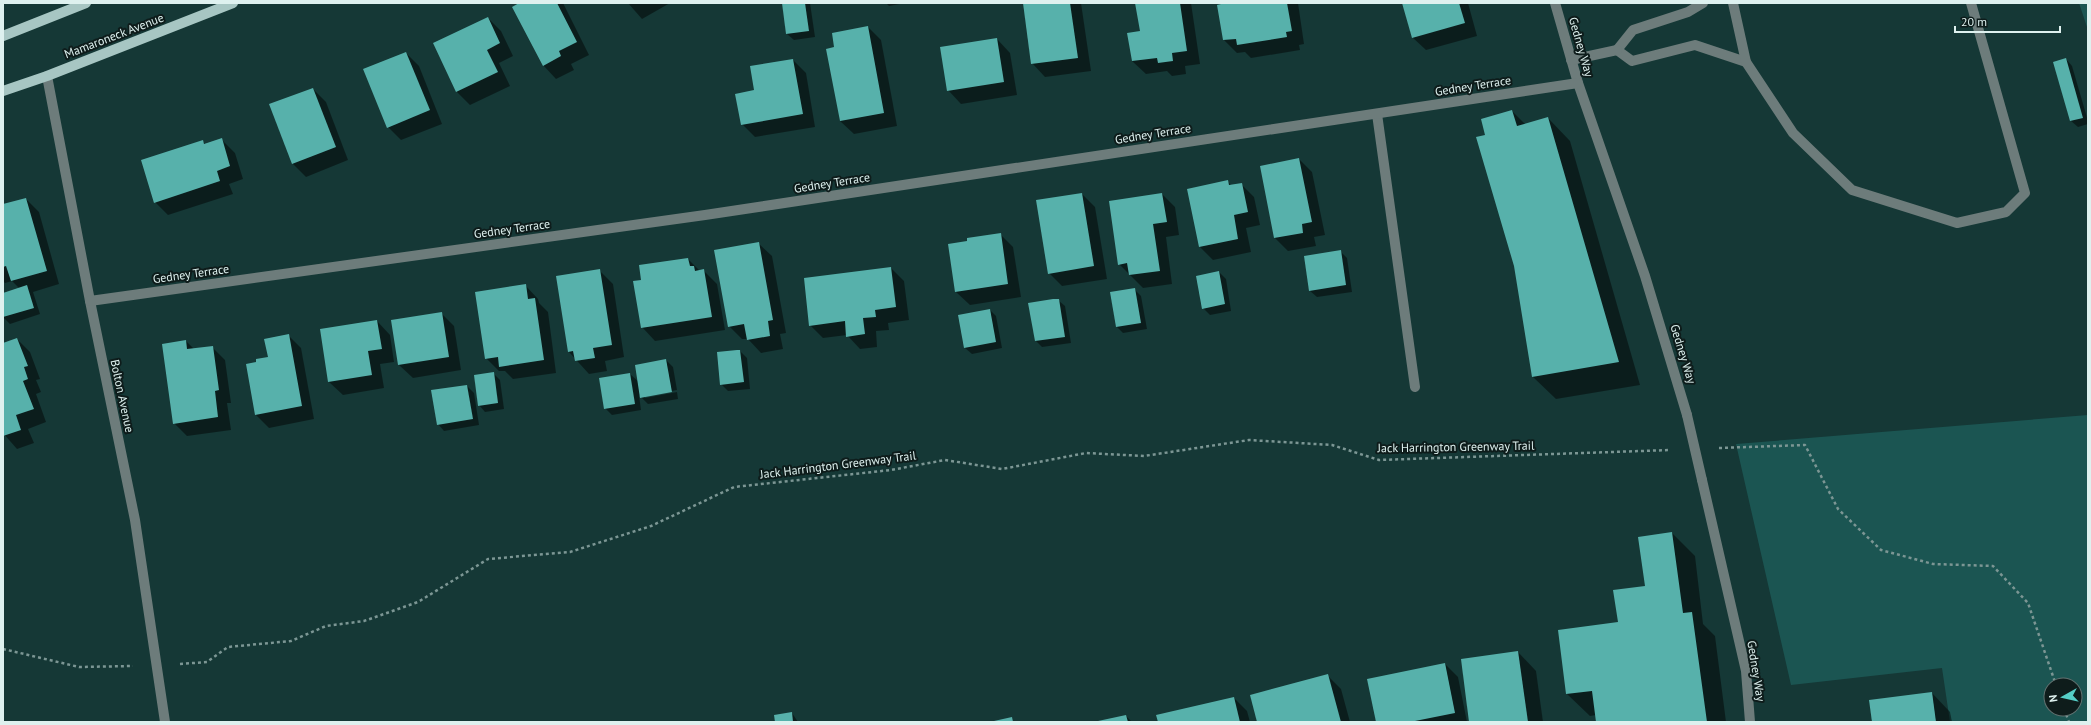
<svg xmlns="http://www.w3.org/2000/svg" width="2091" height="725" font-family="'PT Sans',sans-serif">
  <rect width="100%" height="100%" fill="#153836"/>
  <g fill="#1b5552" fill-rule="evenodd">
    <polygon points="2079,3 2088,3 2088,30"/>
    <path d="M2088,415v307h-138l-8,-54 -151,17 -55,-241zM2051,685h24v24h-24z"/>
  </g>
  <g fill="#0007">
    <polygon points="521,3 563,3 589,55 571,64 574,70 556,79 543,65"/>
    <polygon points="628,3 670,3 642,19"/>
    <polygon points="783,3 810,3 815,37 794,40 787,34"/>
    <polygon points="886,3 905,3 889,6"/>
    <polygon points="1024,3 1081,3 1091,71 1045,77 1032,63"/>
    <polygon points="1136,3 1191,3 1200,64 1185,66 1186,74 1172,76 1167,71 1146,74 1132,61 1141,32"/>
    <polygon points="1226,3 1298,3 1304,44 1299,45 1300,50 1251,58 1245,52 1237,53 1224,40 1218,6"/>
    <polygon points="1403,3 1468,3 1477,36 1426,50 1412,37"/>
    <polygon points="488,18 501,31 513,56 499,63 510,86 470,105 457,92 434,44"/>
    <polygon points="868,27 881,40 897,126 854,134 840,121 836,48"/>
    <polygon points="997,39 1010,53 1017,95 961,104 948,90"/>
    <polygon points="406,53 419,66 442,124 401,140 388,127"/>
    <polygon points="2066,59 2072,66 2088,121 2088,124 2078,127 2071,121"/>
    <polygon points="793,60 806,73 815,127 755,137 742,124 755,91"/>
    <polygon points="313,89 326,102 348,160 306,177 293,164 271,105"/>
    <polygon points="1512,111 1526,125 1548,118 1570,141 1640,385 1556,399 1533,377 1515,266 1486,135"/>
    <polygon points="221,139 235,153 243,179 229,184 233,194 168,215 155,202 202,141 206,145"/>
    <polygon points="1299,159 1312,172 1325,235 1314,237 1316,246 1288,251 1275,238"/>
    <polygon points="1227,181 1232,186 1241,184 1254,197 1260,225 1246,228 1251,252 1213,260 1200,247"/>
    <polygon points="1082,194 1095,207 1107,279 1062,286 1049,273"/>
    <polygon points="1162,194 1175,207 1179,235 1166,237 1172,284 1143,288 1119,264"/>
    <polygon points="26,199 39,212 59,284 33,292 40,314 10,324 3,317 3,294 20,289 12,281 5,283 3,281 3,205"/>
    <polygon points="1000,234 1013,247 1021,297 970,305 956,292"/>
    <polygon points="758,243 772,256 786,333 780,334 783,349 761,353 748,339 742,339 729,326"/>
    <polygon points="1340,251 1347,258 1352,292 1317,297 1310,291"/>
    <polygon points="688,259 700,271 704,271 717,284 725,330 655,341 642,327 642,281"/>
    <polygon points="891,268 904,281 909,320 888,323 889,330 876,331 877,347 860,349 847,335 823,338 810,325"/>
    <polygon points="600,271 613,284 624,357 605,361 607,371 589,374 569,352"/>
    <polygon points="1219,272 1226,279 1231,311 1210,315 1203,308"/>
    <polygon points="525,285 538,299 539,303 548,312 556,373 513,379 505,371 499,371 486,358"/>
    <polygon points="1134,289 1141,296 1147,329 1123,333 1117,327"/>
    <polygon points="1058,300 1065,306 1071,343 1042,347 1036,341"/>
    <polygon points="990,310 996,316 1002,348 972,354 965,348"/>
    <polygon points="441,313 454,326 461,370 413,378 399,365"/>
    <polygon points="377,321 390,335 394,362 380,364 384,388 343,395 329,382"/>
    <polygon points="288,335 301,348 314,419 269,428 256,415 269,358"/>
    <polygon points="17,339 30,352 40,379 36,380 41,392 36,394 46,422 28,429 34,443 17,449 3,433 3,344"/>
    <polygon points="186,341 194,349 212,347 225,360 231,403 227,403 231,430 187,436 174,423"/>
    <polygon points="740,351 747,358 750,389 728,391 721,384"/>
    <polygon points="666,360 673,367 677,390 645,396 645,398 677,392 678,399 648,404 639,395 641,410 612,415 605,408 630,374 639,382"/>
    <polygon points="493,373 500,380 504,409 485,412 479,405"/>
    <polygon points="467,386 474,393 479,425 444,431 438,424"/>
    <polygon points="1672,533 1695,556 1703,624 1715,636 1726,722 1597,722 1596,715 1590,716 1567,694 1646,587"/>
    <polygon points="1518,652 1536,671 1543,722 1470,722"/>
    <polygon points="1445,664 1458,677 1467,722 1377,722"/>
    <polygon points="1328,676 1341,689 1350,722 1258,722"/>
    <polygon points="1932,693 1950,712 1952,722 1873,722"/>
    <polygon points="1234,698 1247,711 1250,722 1159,722"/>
    <polygon points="792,713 798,722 776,722"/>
    <polygon points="1126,716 1132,722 1100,722"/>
  </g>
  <g fill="#57b1ab">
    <polygon points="519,3 557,3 577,42 559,51 561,56 543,66 512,7"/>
    <polygon points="782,3 805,3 809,31 786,34"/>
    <polygon points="1023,3 1070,3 1078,58 1031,64"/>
    <polygon points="1135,3 1180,3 1187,51 1172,53 1173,61 1158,63 1157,58 1132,61 1127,33 1140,31"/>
    <polygon points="1225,3 1287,3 1292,31 1286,32 1287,37 1237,45 1236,39 1223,40 1217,5"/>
    <polygon points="1402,3 1459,3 1465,23 1412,38"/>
    <polygon points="488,17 500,43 487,50 498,72 456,92 433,43"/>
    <polygon points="868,26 884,113 840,121 826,49 834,47 832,33"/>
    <polygon points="997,38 1004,82 947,91 940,47"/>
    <polygon points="406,52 430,110 387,128 363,69"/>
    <polygon points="2066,58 2083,118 2070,121 2053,62"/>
    <polygon points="793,59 803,114 741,125 735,94 754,90 750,66"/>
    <polygon points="313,88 336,147 292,164 269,104"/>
    <polygon points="1512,110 1517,126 1548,117 1619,362 1532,377 1514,266 1476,137 1485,135 1481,119"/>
    <polygon points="222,138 230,166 217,171 220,181 154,203 141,160 203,140 204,144"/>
    <polygon points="1299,158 1312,222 1302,224 1303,233 1274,238 1260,166"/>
    <polygon points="1228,180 1229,185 1242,183 1248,212 1234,215 1238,239 1199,247 1187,189"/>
    <polygon points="1082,193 1094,266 1048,274 1036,200"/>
    <polygon points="1162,193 1167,222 1153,224 1160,271 1129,275 1127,263 1118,265 1109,201"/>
    <polygon points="26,198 47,271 11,281 6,266 3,267 3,204"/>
    <polygon points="1001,233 1008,284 955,292 948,244 967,241 967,238"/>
    <polygon points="759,242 773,320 768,321 770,336 747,340 744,324 728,327 714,250"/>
    <polygon points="1341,250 1346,285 1309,291 1304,256"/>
    <polygon points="688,258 690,266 694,266 695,271 704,269 712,317 641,328 633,281 641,280 639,265"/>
    <polygon points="891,267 896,307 875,310 876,317 863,318 865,334 846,337 845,321 809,326 804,278"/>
    <polygon points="600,269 612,345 593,348 595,358 575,361 573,351 568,352 556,276"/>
    <polygon points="1219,271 1225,304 1202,309 1196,276"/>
    <polygon points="526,284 528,299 535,298 544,360 499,367 498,357 485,359 475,292"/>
    <polygon points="27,285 34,308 3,317 3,293"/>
    <polygon points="1135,288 1141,323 1116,327 1110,292"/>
    <polygon points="1053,299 1059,299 1065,337 1035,341 1028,303"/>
    <polygon points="990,309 996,342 964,348 958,315"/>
    <polygon points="442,312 449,357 398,365 391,320"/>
    <polygon points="377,320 382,349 368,351 372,375 328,382 320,329"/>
    <polygon points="289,334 302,406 255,415 246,364 256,362 256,359 268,357 264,339"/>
    <polygon points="17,338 28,366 24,367 28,379 23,381 34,409 16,415 21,430 3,436 3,343"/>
    <polygon points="186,340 187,349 213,346 219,390 215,391 218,417 173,424 162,344"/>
    <polygon points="737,350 740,350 744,382 720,385 717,352"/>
    <polygon points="666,359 672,392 640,398 635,365"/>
    <polygon points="494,372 498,403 478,406 474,375"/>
    <polygon points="630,373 635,404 604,409 599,378"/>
    <polygon points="467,385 473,419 437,425 431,390"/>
    <polygon points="1672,532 1683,613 1692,612 1707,722 1596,722 1592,691 1566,694 1558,630 1618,622 1613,590 1645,586 1638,537"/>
    <polygon points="1518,651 1528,722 1469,722 1461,659"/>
    <polygon points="1445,663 1455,713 1410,722 1376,722 1367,679"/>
    <polygon points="1328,674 1341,722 1257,722 1250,695"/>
    <polygon points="1932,692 1936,722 1872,722 1869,700"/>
    <polygon points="1234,697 1240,722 1158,722 1156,715"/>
    <polygon points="792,712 793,722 775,722 774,715"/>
    <polygon points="1126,715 1128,722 1098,722 1098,721"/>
    <polygon points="1012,717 1013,722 994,722 994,721"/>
  </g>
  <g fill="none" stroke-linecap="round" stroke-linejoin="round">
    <g stroke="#7c9694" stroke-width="2.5" stroke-dasharray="3 3" stroke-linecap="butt">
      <polyline points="1719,448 1805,445 1838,509 1881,550 1933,564 1993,566 2028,603 2056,685"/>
      <polyline points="3,649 79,667 133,666"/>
      <polyline points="180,664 207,662 228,647 291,641 326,626 364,621 418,602 488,559 570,552 651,526 734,487 891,470 945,460 1002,469 1086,453 1144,456 1249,440 1332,445 1379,460 1670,450"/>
      <polyline points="2064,709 2069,722"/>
    </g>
    <g stroke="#6d7c7b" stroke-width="10">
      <polyline points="1555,3 1578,83 1645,276 1687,415"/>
      <polyline points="1703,3 1688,12 1633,30 1617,50 1632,61 1695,45 1746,62"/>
      <polyline points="1733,3 1746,62 1793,133 1852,190 1957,223 2006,212 2025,193 1971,3"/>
      <polyline points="1571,60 1617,50"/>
      <polyline points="47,76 90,301 135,520 165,722"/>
      <polyline points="1377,114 1415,387"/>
      <polyline points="90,301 705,215 1578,83"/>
      <polyline points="1702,480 1746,671 1750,722"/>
    </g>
    <g stroke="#a7c6c3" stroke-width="10">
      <polyline points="3,36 86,3"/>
      <polyline points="3,91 47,76 233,3"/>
    </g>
    <polyline stroke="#6d7c7b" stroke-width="10" points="1687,415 1702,480"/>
  </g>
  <g text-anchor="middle" stroke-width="4" stroke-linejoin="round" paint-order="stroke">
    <g font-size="12" fill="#def1ef" stroke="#0e1c1b">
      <text transform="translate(114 36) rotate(-21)" y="4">Mamaroneck Avenue</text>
      <text transform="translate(1581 47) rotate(74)" y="4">Gedney Way</text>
      <text transform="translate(1473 86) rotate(-9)" y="4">Gedney Terrace</text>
      <text transform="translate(1153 134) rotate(-9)" y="4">Gedney Terrace</text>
      <text transform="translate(832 183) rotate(-9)" y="4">Gedney Terrace</text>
      <text transform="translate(512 229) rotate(-8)" y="4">Gedney Terrace</text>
      <text transform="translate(191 274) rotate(-8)" y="4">Gedney Terrace</text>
      <text transform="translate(1683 354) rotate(73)" y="4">Gedney Way</text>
      <text transform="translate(122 396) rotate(78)" y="4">Bolton Avenue</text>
      <text transform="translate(1456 447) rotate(-1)" y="4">Jack Harrington Greenway Trail</text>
      <text transform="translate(838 465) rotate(-7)" y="4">Jack Harrington Greenway Trail</text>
      <text transform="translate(1756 671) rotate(81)" y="4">Gedney Way</text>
    </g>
  </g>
  <rect width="2091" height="725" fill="none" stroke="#def1ef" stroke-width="8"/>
  <g transform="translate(2063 697) rotate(262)"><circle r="19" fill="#0e1c1b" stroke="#617170"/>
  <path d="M0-3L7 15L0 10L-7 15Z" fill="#55cec6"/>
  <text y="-6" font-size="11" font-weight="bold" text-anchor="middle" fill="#def1ef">N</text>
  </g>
  <path d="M1955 26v6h105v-6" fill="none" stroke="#def1ef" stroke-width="2"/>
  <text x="1961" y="26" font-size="12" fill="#def1ef" stroke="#0e1c1b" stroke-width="3" paint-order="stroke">20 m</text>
</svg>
